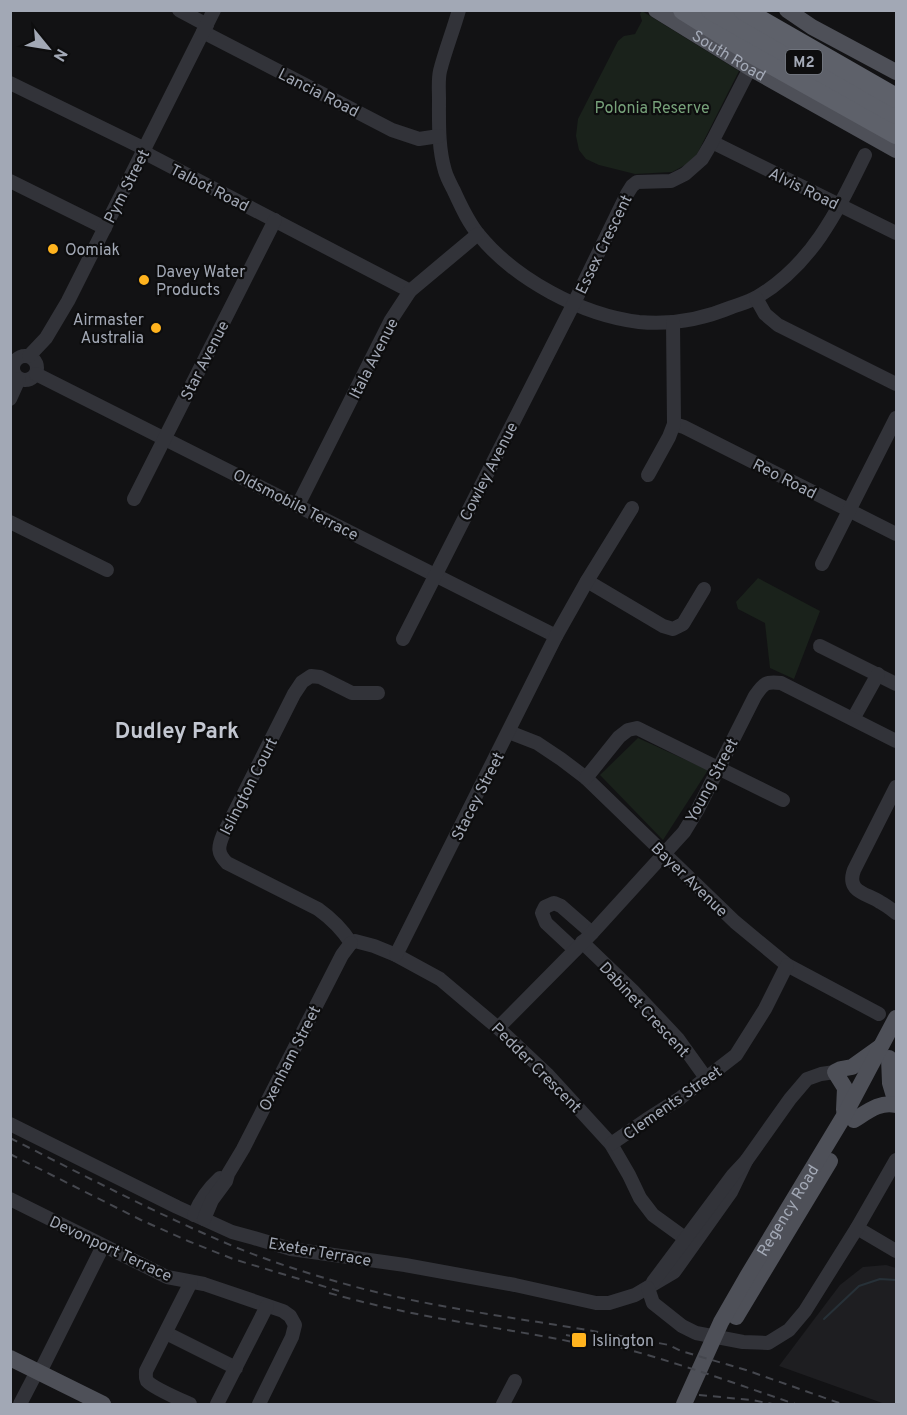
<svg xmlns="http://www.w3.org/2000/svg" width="907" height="1415" font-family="Overpass,sans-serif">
  <rect width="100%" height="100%" fill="#121214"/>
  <polygon fill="#1e1e21" points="886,1265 896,1268 896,1404 885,1404 779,1366 840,1285 863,1267"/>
  <g fill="#1a221b">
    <polygon points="642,11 739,71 697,154 687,164 672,172 635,174 599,165 586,159 579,150 576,136 578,119 618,41 624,36 635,34 642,21 640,14"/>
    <polygon points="758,578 820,611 794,679 770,668 765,623 738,609 736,602"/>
    <polygon points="638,738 708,770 663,840 600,775"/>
  </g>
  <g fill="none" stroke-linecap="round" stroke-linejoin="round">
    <polyline stroke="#273138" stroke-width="2" points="824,1319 859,1286 880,1279 896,1280"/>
    <g stroke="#323339" stroke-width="14">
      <polyline points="179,10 207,25"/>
      <path d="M459,10c-6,21 -14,41 -19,61 -2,9 -1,19 -1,27 0,25 -1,49 6,73 2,7 6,14 9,20 7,15 14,31 25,44 36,44 102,80 160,87 31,3 64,-3 93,-15 8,-3 17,-5 25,-10 55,-32 81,-87 108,-142"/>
      <polyline points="203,32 392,130 419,139 439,136"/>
      <polyline points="10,83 139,146 149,155 410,291"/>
      <polyline points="712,142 896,233"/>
      <polyline points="10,181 105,228"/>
      <polyline points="756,298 765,314 778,325 896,384"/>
      <circle cx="25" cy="368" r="12"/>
      <polyline points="29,356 46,338 68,301 214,10"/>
      <polyline points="36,374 556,636"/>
      <polyline points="10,399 19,379"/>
      <polyline points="674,424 684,427 896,534"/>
      <polyline points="648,475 669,437 674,424 673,322"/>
      <polyline points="134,499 275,220"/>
      <polyline points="298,505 391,320 410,291 478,234"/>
      <polyline points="10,522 107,570"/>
      <polyline points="822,564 896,418"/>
      <polyline points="587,581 663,626 673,629 683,624 704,589"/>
      <polyline points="403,639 574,303 627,194 632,186 637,182 671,181 685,174 702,159 712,142 750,68"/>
      <polyline points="820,646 896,684"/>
      <polyline points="853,719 878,674"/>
      <polyline points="509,732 537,743 561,759 586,778 735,922 787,965 879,1014"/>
      <polyline points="586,778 619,737 628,730 637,728 783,800"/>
      <path d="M896,787l-42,83c-8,22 12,23 26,32 6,3 11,7 16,11"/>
      <polyline points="582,942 633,991 678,1039 706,1078"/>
      <polyline points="351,943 355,941 374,946 396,955 440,979 498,1028 547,1074 611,1144 629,1175 640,1198 653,1215 693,1244"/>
      <path d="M351,943c-9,-14 -19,-24 -33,-34l-91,-46c-10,-10 -9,-16 -4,-28l71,-141 8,-12 9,-6 9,1 32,16h26"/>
      <polyline points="575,950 546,923 542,913 545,907 554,903 561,906 592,933"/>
      <polyline points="396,955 556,636 587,581 632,508"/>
      <path d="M498,1028l94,-95 92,-101 14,-23 57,-113c9,-13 11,-15 26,-13l115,58"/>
      <polyline points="10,1124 177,1207 232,1232 254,1238 291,1249 405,1265 515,1285 596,1303 609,1303 635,1295 674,1272 731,1192 746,1161"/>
      <polyline points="611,1144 646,1120 679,1099 736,1055 765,1009 787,965"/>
      <polyline points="10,1199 167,1277 204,1284 283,1311 290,1316 295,1325 292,1337 259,1404"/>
      <path d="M194,1215c6,-15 14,-26 26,-37"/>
      <polyline points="204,1219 212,1200 226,1181 228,1174 243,1149 342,955 351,943"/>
      <polyline points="857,1228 896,1251"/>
      <polyline points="653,1282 733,1175 746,1161 790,1099 807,1079 821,1074 835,1072"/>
      <polyline points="648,1288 653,1303 682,1326 696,1333 743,1342 768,1343 789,1330 805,1311 857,1228 896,1160"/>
      <polyline points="166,1333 236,1368"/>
      <polyline points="40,1372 103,1246"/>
      <polyline points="20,1404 33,1379"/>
      <path d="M190,1404c-9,-4 -37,-16 -43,-23 -2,-4 -1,-5 -1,-10l45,-89"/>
      <polyline points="217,1404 267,1306"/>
      <polyline points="503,1404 515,1381"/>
    </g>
    <g stroke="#4e5058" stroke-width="16">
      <path id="s1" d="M656,10l94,58 146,82"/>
      <polyline points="787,10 812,27 896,72"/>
      <polyline points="889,1058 890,1083 896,1103"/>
      <polyline points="844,1110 845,1088 835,1072 841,1069 852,1067 880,1047"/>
      <path d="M854,1120c13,-8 26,-19 42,-15"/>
      <polyline points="736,1317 830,1161"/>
      <polyline points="10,1358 103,1404"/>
      <path id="s2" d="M684,1404l37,-82 27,-47 96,-159 52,-98"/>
    </g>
    <g stroke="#5e616a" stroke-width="20">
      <polyline points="683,10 755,55 896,134"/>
      <polyline points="711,10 896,114"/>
      <polyline points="743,10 896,98"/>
    </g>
    <g stroke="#45474e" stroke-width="2" stroke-dasharray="8 6" stroke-linecap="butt">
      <path d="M10,1138c75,38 149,77 225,109 39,16 81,29 121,40 72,19 146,29 219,41 31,5 62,11 94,17l12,6 65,19 96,34"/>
      <polyline points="10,1154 141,1220 188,1241 233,1259 339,1291"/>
      <path d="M329,1293c36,10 71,18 108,25 45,8 91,15 136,24"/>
      <path d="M566,1335c78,15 153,43 229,69"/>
      <polyline points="699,1395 752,1400 772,1404"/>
    </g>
  </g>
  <g fill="#ffb31e" stroke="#0d0d0e" stroke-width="2">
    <circle cx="53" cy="249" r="6"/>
    <circle cx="144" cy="280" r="6"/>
    <circle cx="156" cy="328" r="6"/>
    <rect x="571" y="1332" width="16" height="16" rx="3"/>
  </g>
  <g text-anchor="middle" stroke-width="4.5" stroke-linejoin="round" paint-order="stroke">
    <rect fill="#0d0d0e" stroke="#757a83" stroke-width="1.5" x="786" y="50" width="36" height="24" rx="4.5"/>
    <g font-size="15" font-weight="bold" fill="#a2a8b5">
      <text x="804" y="67">M2</text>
    </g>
    <g font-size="16" fill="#a2a8b5" stroke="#0d0d0e">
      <text dy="6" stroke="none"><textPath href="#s1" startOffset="86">South Road</textPath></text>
      <text transform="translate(319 92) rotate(27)" y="6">Lancia Road</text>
      <text transform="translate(126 186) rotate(-63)" y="6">Pym Street</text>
      <text transform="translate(210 187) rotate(27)" y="6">Talbot Road</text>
      <text transform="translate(804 188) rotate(26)" y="6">Alvis Road</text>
      <text transform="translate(603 244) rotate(-64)" y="6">Essex Crescent</text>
      <text transform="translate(373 358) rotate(-63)" y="6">Itala Avenue</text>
      <text transform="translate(204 360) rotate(-63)" y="6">Star Avenue</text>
      <text transform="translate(488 471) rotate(-63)" y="6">Cowley Avenue</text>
      <text transform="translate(785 478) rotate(27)" y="6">Reo Road</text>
      <text transform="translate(296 504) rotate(27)" y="6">Oldsmobile Terrace</text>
      <text transform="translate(711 780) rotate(-62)" y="6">Young Street</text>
      <text transform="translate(248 786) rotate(-63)" y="6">Islington Court</text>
      <text transform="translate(477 796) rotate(-63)" y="6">Stacey Street</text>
      <text transform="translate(690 879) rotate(44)" y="6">Bayer Avenue</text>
      <text transform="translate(645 1009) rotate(47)" y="6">Dabinet Crescent</text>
      <text transform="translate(289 1058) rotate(-63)" y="6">Oxenham Street</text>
      <text transform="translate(537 1067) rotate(45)" y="6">Pedder Crescent</text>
      <text transform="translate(672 1102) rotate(-35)" y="6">Clements Street</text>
      <text dy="6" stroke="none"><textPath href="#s2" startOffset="220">Regency Road</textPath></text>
      <text transform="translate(111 1248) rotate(25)" y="6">Devonport Terrace</text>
      <text transform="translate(320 1251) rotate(10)" y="6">Exeter Terrace</text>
    </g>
    <g font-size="16" fill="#77a27a" stroke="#0d0d0e">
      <text x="652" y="113">Polonia Reserve</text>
    </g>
    <g font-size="16" fill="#a2a8b5" stroke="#0d0d0e" text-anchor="start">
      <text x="65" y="255">Oomiak</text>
      <text x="156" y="277">Davey Water<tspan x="156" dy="18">Products</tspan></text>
      <text x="144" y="325" text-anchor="end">Airmaster<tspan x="144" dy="18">Australia</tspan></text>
      <text x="592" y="1346">Islington</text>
    </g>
    <g font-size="22" font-weight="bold" fill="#c3c7d1" stroke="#0d0d0e">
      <text x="177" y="738">Dudley Park</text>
    </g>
  </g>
  <rect width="907" height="1415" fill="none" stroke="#a2a8b5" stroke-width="24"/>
  <g transform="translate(48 48) rotate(120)" stroke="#0d0d0e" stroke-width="4.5" paint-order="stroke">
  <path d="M0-4.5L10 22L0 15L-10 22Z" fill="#a2a8b5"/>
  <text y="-9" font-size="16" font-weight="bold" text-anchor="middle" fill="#a2a8b5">N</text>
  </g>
</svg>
